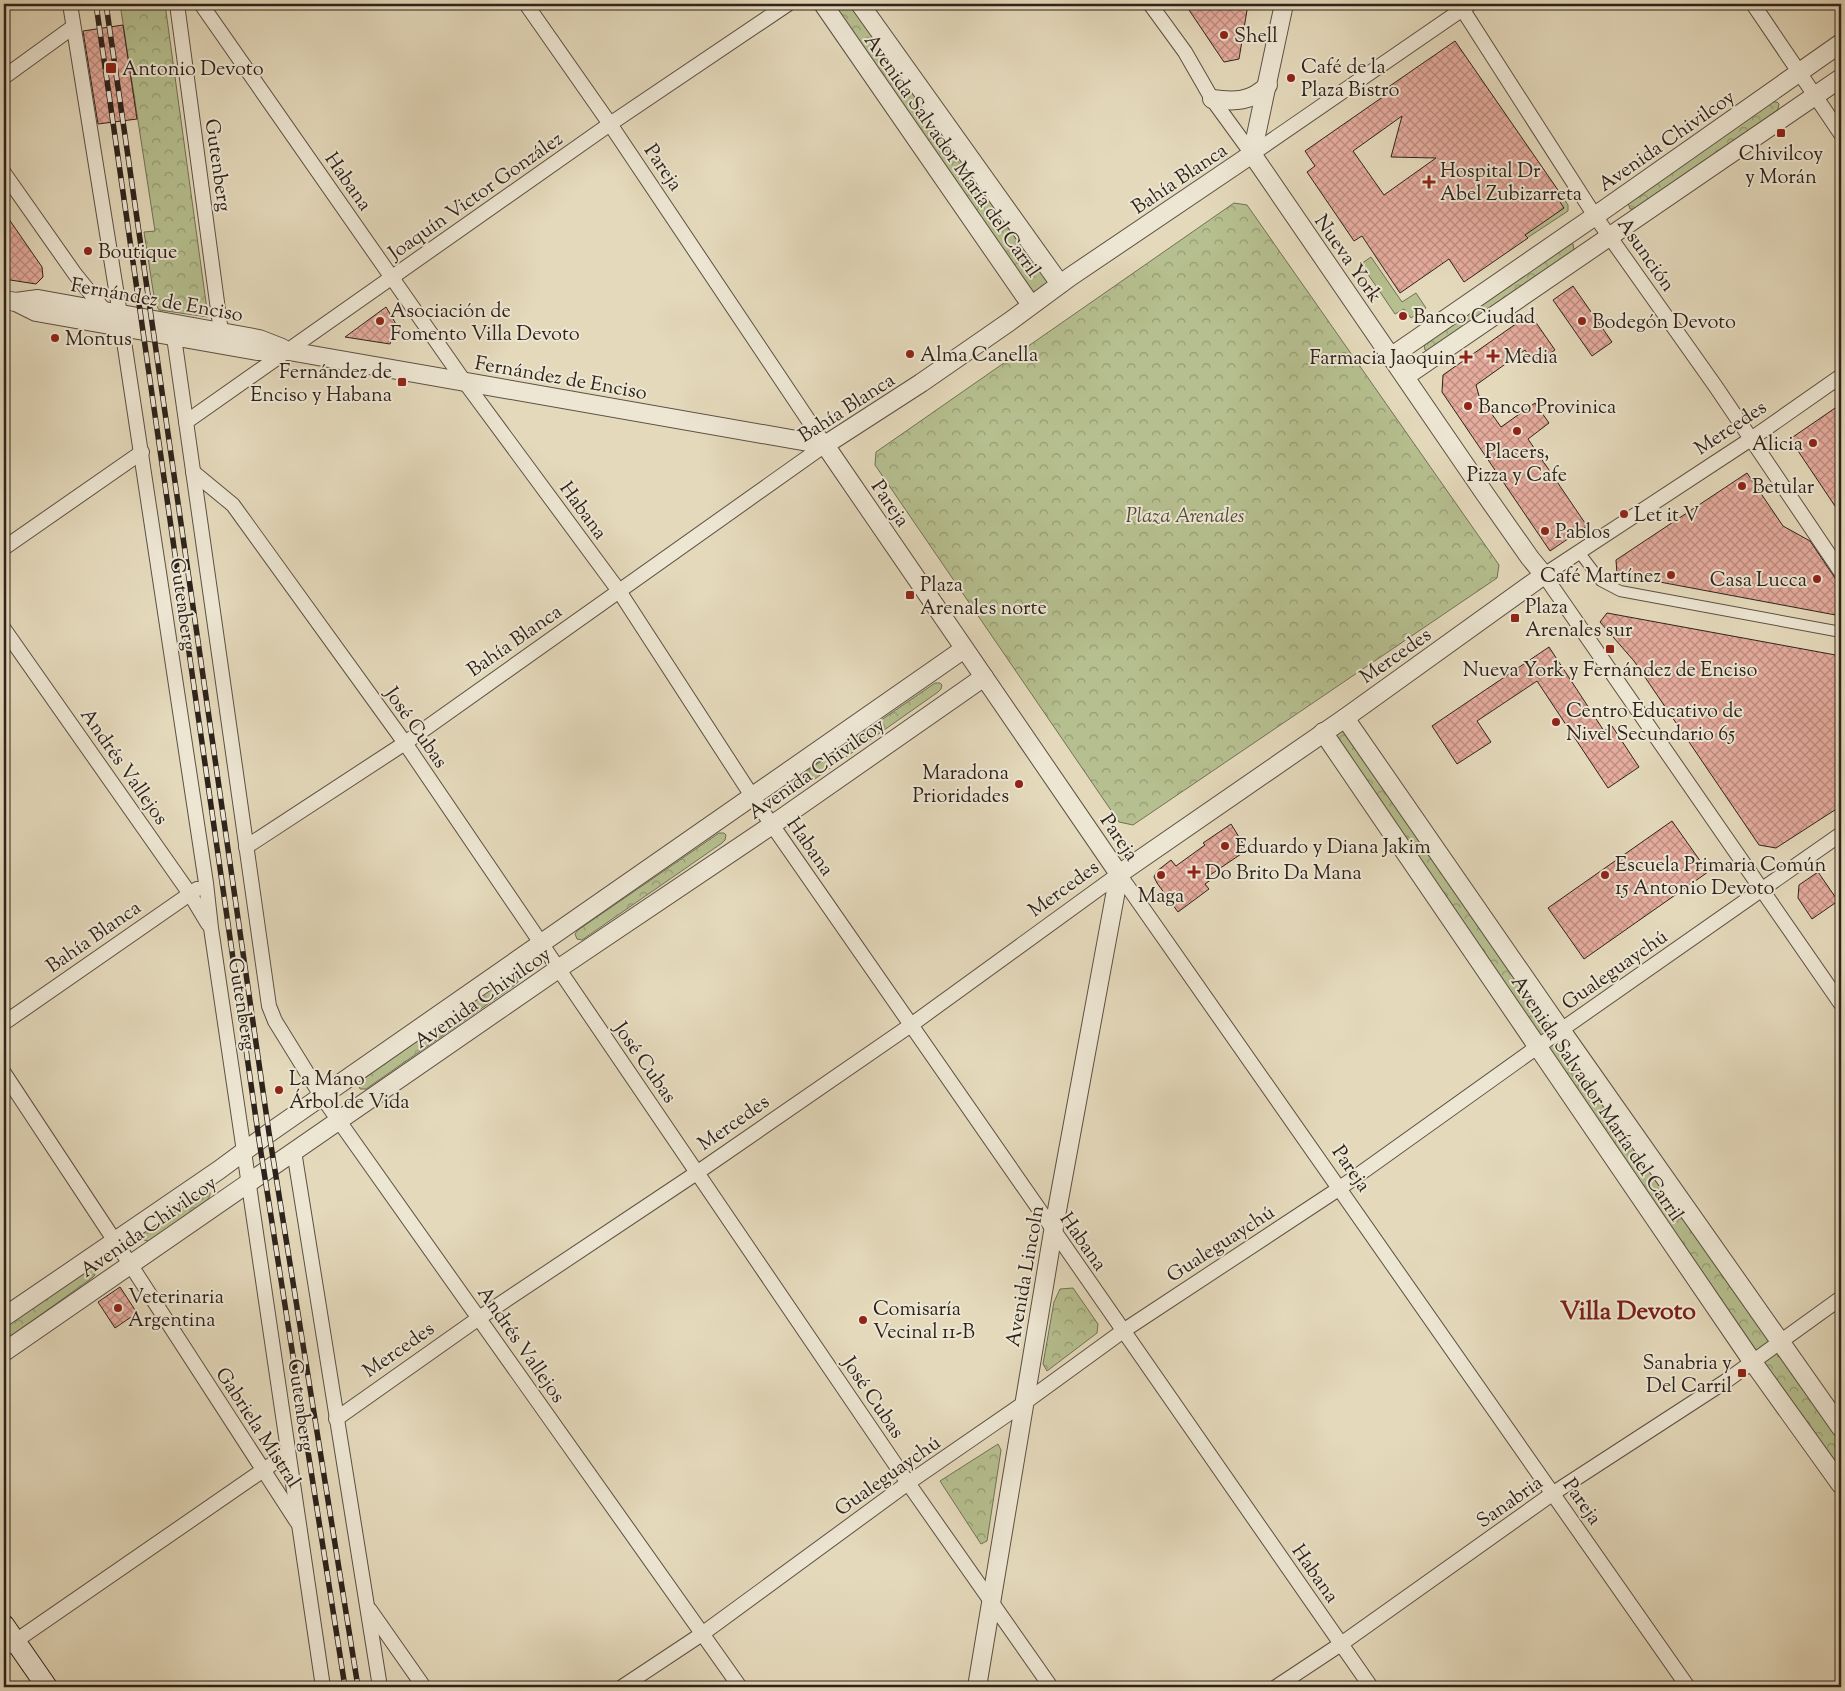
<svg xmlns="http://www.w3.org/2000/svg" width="1845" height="1691" font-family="'Sorts Mill Goudy',serif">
  <defs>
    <pattern id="park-crowns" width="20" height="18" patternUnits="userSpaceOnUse" patternTransform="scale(1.25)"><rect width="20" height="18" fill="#b6bf8f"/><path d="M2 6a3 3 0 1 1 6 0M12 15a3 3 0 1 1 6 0" fill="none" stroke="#949b74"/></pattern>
    <pattern id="building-cross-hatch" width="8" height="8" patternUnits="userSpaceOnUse" patternTransform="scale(1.25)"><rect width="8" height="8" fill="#e5ab9d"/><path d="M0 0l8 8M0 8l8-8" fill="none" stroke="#ba8b7f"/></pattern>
  </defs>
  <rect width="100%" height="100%" fill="#e4d9bb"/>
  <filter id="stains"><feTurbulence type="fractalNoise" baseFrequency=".004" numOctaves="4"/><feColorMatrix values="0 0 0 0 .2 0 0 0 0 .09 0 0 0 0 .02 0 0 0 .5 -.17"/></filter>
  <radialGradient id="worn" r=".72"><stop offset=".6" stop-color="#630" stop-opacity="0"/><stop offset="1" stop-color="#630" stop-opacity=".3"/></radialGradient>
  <g fill="#b6bf8f" stroke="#727156">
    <polygon points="1560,193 1568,205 1568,211 1527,238 1525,235 1556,196"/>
    <polygon points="1371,257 1402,302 1416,293 1426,308 1411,318 1404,309 1395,314 1361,264"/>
  </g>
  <g fill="url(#park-crowns)" stroke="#727156">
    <polygon points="120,4 165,4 208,317 159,310 155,303 144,232 155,231"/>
    <polygon points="823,4 860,4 1060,284 1031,305"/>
    <polygon points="1772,102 1777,102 1779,104 1778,109 1775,112 1635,209 1630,209 1628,203"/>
    <polygon points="1234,203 1247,205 1499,565 1497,578 1133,825 1119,822 875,465 876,452"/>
    <polygon points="1569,243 1573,244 1574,250 1571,253 1429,351 1425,350 1424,344"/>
    <polygon points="935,683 940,683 942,685 941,689 938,692 799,790 793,789 792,784 794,780"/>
    <polygon points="1339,722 1841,1428 1841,1485 1323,732"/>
    <polygon points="719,833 724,833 726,835 725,840 722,843 582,940 577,939 575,934 578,930"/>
    <polygon points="511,975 517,976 518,982 515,985 366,1089 360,1089 359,1085 362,1080"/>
    <path d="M205,1190h4c2,4 1,7 -2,10l-58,41 -5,-1 -2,-5 3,-3z"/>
    <polygon points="88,1269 93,1269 95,1275 92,1278 4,1341 4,1328"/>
    <polygon points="1073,1288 1098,1324 1097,1333 1047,1371 1043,1364 1054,1302 1060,1289"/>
    <polygon points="998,1444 1001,1450 987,1541 981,1544 940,1481"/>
  </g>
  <g fill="url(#building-cross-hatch)" stroke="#2e231c" fill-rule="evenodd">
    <polygon points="1198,4 1248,4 1239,59 1224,62 1189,10"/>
    <polygon points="123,25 137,119 98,124 83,31"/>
    <path d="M1455,41l105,152 -4,3 8,12 -39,27 3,3 -64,44 -15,-23 -49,34 -38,-57 -8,5 -47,-69 8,-6 -10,-15 82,-57 -3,-4zM1402,116l-11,41 45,1 -52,37 -31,-44z"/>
    <polygon points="4,212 42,267 43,277 36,284 4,279"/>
    <polygon points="1573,286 1612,342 1592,356 1553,300"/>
    <polygon points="386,307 400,331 392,336 390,344 345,337"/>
    <polygon points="1530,314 1555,350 1534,364 1525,350 1476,385 1479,396 1501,427 1535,403 1549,423 1528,439 1587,526 1550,551 1442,392 1443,375"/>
    <polygon points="1841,404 1841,515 1790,439"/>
    <polygon points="1747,473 1783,526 1810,541 1835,578 1841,588 1841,616 1617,574 1616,560"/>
    <polygon points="1607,613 1841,656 1841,806 1776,848 1759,845 1634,661 1600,622"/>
    <polygon points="1549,647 1604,731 1612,726 1639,767 1608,788 1537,681 1477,721 1491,742 1457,764 1432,726"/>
    <polygon points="1672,821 1708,872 1584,959 1548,908"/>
    <polygon points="1231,824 1247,850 1210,875 1212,879 1205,884 1209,889 1178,912 1157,883 1154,877 1157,871 1171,860 1176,866 1205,845 1203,843"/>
    <polygon points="1818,872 1838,901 1812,919 1798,898 1799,885"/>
    <polygon points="120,1287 137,1313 115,1328 98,1302"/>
  </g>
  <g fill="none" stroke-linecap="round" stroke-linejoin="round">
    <g stroke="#5c5044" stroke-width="12">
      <polyline id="pedestrian" points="1579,552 1601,581 1620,591 1841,632"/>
    </g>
    <g stroke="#5c5044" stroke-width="16">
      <g id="minor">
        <polyline points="70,4 120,314"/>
        <polyline points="177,4 221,332"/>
        <polyline points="201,4 464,381 619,591 752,796 1371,1687"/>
        <polyline points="1150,4 1185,52 1212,99 1252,154 1470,4"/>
        <polyline points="1459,4 1595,216 1716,387 1841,572"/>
        <polyline points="1753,4 1841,134"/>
        <polyline points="4,77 73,27"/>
        <polyline points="4,173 75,274 105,311"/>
        <polyline points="122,328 206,883 211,928 323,1687"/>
        <polyline points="174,337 269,1006 275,1021 322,1097 740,1687"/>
        <polyline points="1841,376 1751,439 1544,575 1841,1004"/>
        <polyline points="186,422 610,124 788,4"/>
        <polyline points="193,472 233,505 405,743 908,1483 1051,1687"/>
        <polyline points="4,548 142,452"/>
        <polyline points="4,629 190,894 208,924"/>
        <polyline points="246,847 405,743 825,445 610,124 526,4"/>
        <polyline points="4,1023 197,889"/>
        <polyline points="4,1073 130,1264 297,1522"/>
        <polyline points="294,1151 380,1687"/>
        <polyline points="336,1419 479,1318 698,1172 911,1025 1119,874 1688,1687"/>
        <polyline points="370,1610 424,1687"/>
        <polyline points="4,1649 288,1453"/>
        <polyline points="622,1687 702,1634 908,1483 1024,1403 1123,1331 1340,1188 1561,1030 1841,834"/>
        <polyline points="1276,1687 1341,1644 1552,1494 1726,1381 1841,1298"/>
      </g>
    </g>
    <g stroke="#5c5044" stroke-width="20">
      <g id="tertiary">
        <polyline points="823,4 1031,305"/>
        <polyline points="860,4 1060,284"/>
        <path d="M1212,99c23,3 39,3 56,-14"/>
        <polyline points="1252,154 1284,4"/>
        <polyline points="4,300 16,302 36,312 257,351 289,351 825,445"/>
        <polyline points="16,302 38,299 259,339 282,348"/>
        <polyline points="1392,356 1595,216 1841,43"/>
        <polyline points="1406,376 1841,78"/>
        <polyline points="825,445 1119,874"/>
        <polyline points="825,445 921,383 1009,322 1070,277 1252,154"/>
        <polyline points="1345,718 1561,1030 1841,1428"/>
        <polyline points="1323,732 1752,1361 1841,1485"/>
        <polyline points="1119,874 1345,718 1544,575 1530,558 1485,494 1252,154"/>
        <polyline points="4,1317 219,1170 269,1133 964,649"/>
        <polyline points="4,1352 558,969 772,825 984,677"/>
        <polyline points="977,1687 1053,1232 1119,874"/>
      </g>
    </g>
    <g stroke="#2e231c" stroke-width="22">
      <polyline id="secondary" points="4,1625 47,1687"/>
    </g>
    <use href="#pedestrian" stroke="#ede6d3" stroke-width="10"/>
    <use href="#minor" stroke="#ede6d3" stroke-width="14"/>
    <use href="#tertiary" stroke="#ede6d3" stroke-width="18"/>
    <use href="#secondary" stroke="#ede6d3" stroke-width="20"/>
    <g stroke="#2e231c" stroke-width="5.5">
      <g id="rail">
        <polyline points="96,4 259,1140 345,1687"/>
        <polyline points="106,4 269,1133 358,1687"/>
      </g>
    </g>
    <use href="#rail" stroke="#ede6d3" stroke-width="4" stroke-dasharray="11" stroke-linecap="butt"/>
  </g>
  <g fill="#8f2418" stroke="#ede6d3" stroke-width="2">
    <circle cx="1224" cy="35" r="5"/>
    <rect x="105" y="62" width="12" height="12" rx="2.5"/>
    <circle cx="1291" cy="78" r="5"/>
    <rect x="1776" y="128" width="10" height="10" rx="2.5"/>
    <path d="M1426.5 174.5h5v5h5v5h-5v5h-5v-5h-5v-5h5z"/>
    <circle cx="88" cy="251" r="5"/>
    <circle cx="1403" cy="316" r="5"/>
    <circle cx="380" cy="321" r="5"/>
    <circle cx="1582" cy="321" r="5"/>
    <circle cx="55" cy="338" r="5"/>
    <circle cx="910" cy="354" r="5"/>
    <path d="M1490.5 348.5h5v5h5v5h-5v5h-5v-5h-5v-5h5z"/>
    <path d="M1463.5 349.5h5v5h5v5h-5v5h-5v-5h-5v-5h5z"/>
    <rect x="397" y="377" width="10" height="10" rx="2.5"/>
    <circle cx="1468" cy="406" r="5"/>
    <circle cx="1517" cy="431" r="5"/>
    <circle cx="1813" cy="443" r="5"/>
    <circle cx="1742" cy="486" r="5"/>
    <circle cx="1624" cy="514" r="5"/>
    <circle cx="1545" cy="531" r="5"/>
    <circle cx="1671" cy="575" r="5"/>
    <circle cx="1817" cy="579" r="5"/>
    <rect x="905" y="590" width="10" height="10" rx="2.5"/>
    <rect x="1510" y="613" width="10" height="10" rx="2.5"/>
    <rect x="1605" y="644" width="10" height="10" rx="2.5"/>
    <circle cx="1556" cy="722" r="5"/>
    <circle cx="1019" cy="784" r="5"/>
    <circle cx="1225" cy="846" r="5"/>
    <path d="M1191.5 864.5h5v5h5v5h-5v5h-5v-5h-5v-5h5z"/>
    <circle cx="1161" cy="875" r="5"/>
    <circle cx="1605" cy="875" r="5"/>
    <circle cx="279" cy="1090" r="5"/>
    <circle cx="118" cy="1308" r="5"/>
    <circle cx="863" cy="1320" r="5"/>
    <rect x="1737" y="1368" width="10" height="10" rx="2.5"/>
  </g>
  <g text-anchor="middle" stroke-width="4" stroke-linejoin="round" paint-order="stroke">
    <g font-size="20" fill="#2e231c" stroke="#ede6d3" text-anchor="start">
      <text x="1234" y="42">Shell</text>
      <text x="1301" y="73">Café de la<tspan x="1301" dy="23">Plaza Bistro</tspan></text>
      <text x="122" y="75">Antonio Devoto</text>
      <text x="1781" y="160" text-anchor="middle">Chivilcoy<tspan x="1781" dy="23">y Morán</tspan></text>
      <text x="1440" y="177">Hospital Dr<tspan x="1440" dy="23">Abel Zubizarreta</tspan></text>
      <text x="98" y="258">Boutique</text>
      <text x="390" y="317">Asociación de<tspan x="390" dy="23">Fomento Villa Devoto</tspan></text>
      <text x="1413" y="323">Banco Ciudad</text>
      <text x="1592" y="328">Bodegón Devoto</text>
      <text x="65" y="345">Montus</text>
      <text x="920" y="361">Alma Canella</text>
      <text x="1504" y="363">Media</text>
      <text x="1456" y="364" text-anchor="end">Farmacia Jaoquin</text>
      <text x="392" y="378" text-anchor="end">Fernández de<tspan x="392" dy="23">Enciso y Habana</tspan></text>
      <text x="1478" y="413">Banco Provinica</text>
      <text x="1803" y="450" text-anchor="end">Alicia</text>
      <text x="1517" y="458" text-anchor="middle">Placers,<tspan x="1517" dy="23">Pizza y Cafe</tspan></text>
      <text x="1752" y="493">Betular</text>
      <text x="1634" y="521">Let it V</text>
      <text x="1555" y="538">Pablos</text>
      <text x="1661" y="582" text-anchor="end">Café Martínez</text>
      <text x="1807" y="586" text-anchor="end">Casa Lucca</text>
      <text x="920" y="591">Plaza<tspan x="920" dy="23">Arenales norte</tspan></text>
      <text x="1525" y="613">Plaza<tspan x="1525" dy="23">Arenales sur</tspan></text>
      <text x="1610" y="676" text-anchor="middle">Nueva York y Fernández de Enciso</text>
      <text x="1566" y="717">Centro Educativo de<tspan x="1566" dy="23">Nivel Secundario 65</tspan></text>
      <text x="1009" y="779" text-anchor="end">Maradona<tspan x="1009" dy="23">Prioridades</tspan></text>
      <text x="1235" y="853">Eduardo y Diana Jakim</text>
      <text x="1615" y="871">Escuela Primaria Común<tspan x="1615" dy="23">15 Antonio Devoto</tspan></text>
      <text x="1205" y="879">Do Brito Da Mana</text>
      <text x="1161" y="902" text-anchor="middle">Maga</text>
      <text x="289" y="1085">La Mano<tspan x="289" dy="23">Árbol de Vida</tspan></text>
      <text x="128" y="1303">Veterinaria<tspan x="128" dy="23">Argentina</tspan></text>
      <text x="873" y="1315">Comisaría<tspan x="873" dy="23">Vecinal 11-B</tspan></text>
      <text x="1732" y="1369" text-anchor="end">Sanabria y<tspan x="1732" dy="23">Del Carril</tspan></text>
    </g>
    <g font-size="20" fill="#2e231c" stroke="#ede6d3">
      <text transform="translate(1666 140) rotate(-35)" y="7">Avenida Chivilcoy</text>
      <text transform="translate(953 155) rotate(55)" y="7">Avenida Salvador María del Carril</text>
      <text transform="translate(219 165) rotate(82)" y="7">Gutenberg</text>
      <text transform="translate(664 167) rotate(56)" y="7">Pareja</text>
      <text transform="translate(1179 178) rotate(-34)" y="7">Bahía Blanca</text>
      <text transform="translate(349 181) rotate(55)" y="7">Habana</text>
      <text transform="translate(475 195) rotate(-35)" y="7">Joaquín Victor González</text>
      <text transform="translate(1647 254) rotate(55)" y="7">Asunción</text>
      <text transform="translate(1349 258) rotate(55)" y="7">Nueva York</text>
      <text transform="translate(157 299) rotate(10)" y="7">Fernández de Enciso</text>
      <text transform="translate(561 377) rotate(10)" y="7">Fernández de Enciso</text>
      <text transform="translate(846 407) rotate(-33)" y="7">Bahía Blanca</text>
      <text transform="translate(1730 427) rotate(-34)" y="7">Mercedes</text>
      <text transform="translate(891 503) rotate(56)" y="7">Pareja</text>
      <text transform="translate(584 510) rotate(54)" y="7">Habana</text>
      <text transform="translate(184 604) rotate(82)" y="7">Gutenberg</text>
      <text transform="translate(514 640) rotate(-35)" y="7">Bahía Blanca</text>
      <text transform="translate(1395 655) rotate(-35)" y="7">Mercedes</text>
      <text transform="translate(417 727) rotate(55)" y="7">José Cubas</text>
      <text transform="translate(125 766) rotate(55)" y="7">Andrés Vallejos</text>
      <text transform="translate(816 768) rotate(-35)" y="7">Avenida Chivilcoy</text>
      <text transform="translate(1120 837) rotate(56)" y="7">Pareja</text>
      <text transform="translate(811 846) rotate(55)" y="7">Habana</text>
      <text transform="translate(1063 888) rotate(-36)" y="7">Mercedes</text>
      <text transform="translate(93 936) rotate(-35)" y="7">Bahía Blanca</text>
      <text transform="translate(1614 969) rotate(-35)" y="7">Gualeguaychú</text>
      <text transform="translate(482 997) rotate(-35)" y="7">Avenida Chivilcoy</text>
      <text transform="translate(243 1004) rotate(81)" y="7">Gutenberg</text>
      <text transform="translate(646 1062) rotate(55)" y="7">José Cubas</text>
      <text transform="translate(1598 1098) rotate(56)" y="7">Avenida Salvador María del Carril</text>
      <text transform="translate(733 1122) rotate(-35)" y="7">Mercedes</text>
      <text transform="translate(1352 1168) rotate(55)" y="7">Pareja</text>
      <text transform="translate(148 1226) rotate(-35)" y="7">Avenida Chivilcoy</text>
      <text transform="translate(1084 1241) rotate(55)" y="7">Habana</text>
      <text transform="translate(1220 1243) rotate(-33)" y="7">Gualeguaychú</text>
      <text transform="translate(1024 1276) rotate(-80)" y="7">Avenida Lincoln</text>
      <text transform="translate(522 1344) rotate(55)" y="7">Andrés Vallejos</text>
      <text transform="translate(398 1349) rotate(-35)" y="7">Mercedes</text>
      <text transform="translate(874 1397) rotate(56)" y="7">José Cubas</text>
      <text transform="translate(302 1405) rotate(82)" y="7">Gutenberg</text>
      <text transform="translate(259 1427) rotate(57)" y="7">Gabriela Mistral</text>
      <text transform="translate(887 1475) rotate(-35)" y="7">Gualeguaychú</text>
      <text transform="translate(1509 1501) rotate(-35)" y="7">Sanabria</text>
      <text transform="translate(1583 1501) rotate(55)" y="7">Pareja</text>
      <text transform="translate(1316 1573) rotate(55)" y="7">Habana</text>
    </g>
    <g font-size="20" font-style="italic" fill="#504a39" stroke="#ede6d3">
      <text x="1185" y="522">Plaza Arenales</text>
    </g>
    <g font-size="25" font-weight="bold" fill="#7a1f14" stroke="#ede6d3">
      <text x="1628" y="1319">Villa Devoto</text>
    </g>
  </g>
  <rect width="1845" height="1691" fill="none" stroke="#e4d9bb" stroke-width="20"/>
  <rect x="5" y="5" width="1835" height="1681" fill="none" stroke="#2e231c" stroke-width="2.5"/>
  <rect x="10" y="10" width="1825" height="1671" fill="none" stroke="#2e231c"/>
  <rect width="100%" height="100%" filter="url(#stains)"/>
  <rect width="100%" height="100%" fill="url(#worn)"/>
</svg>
